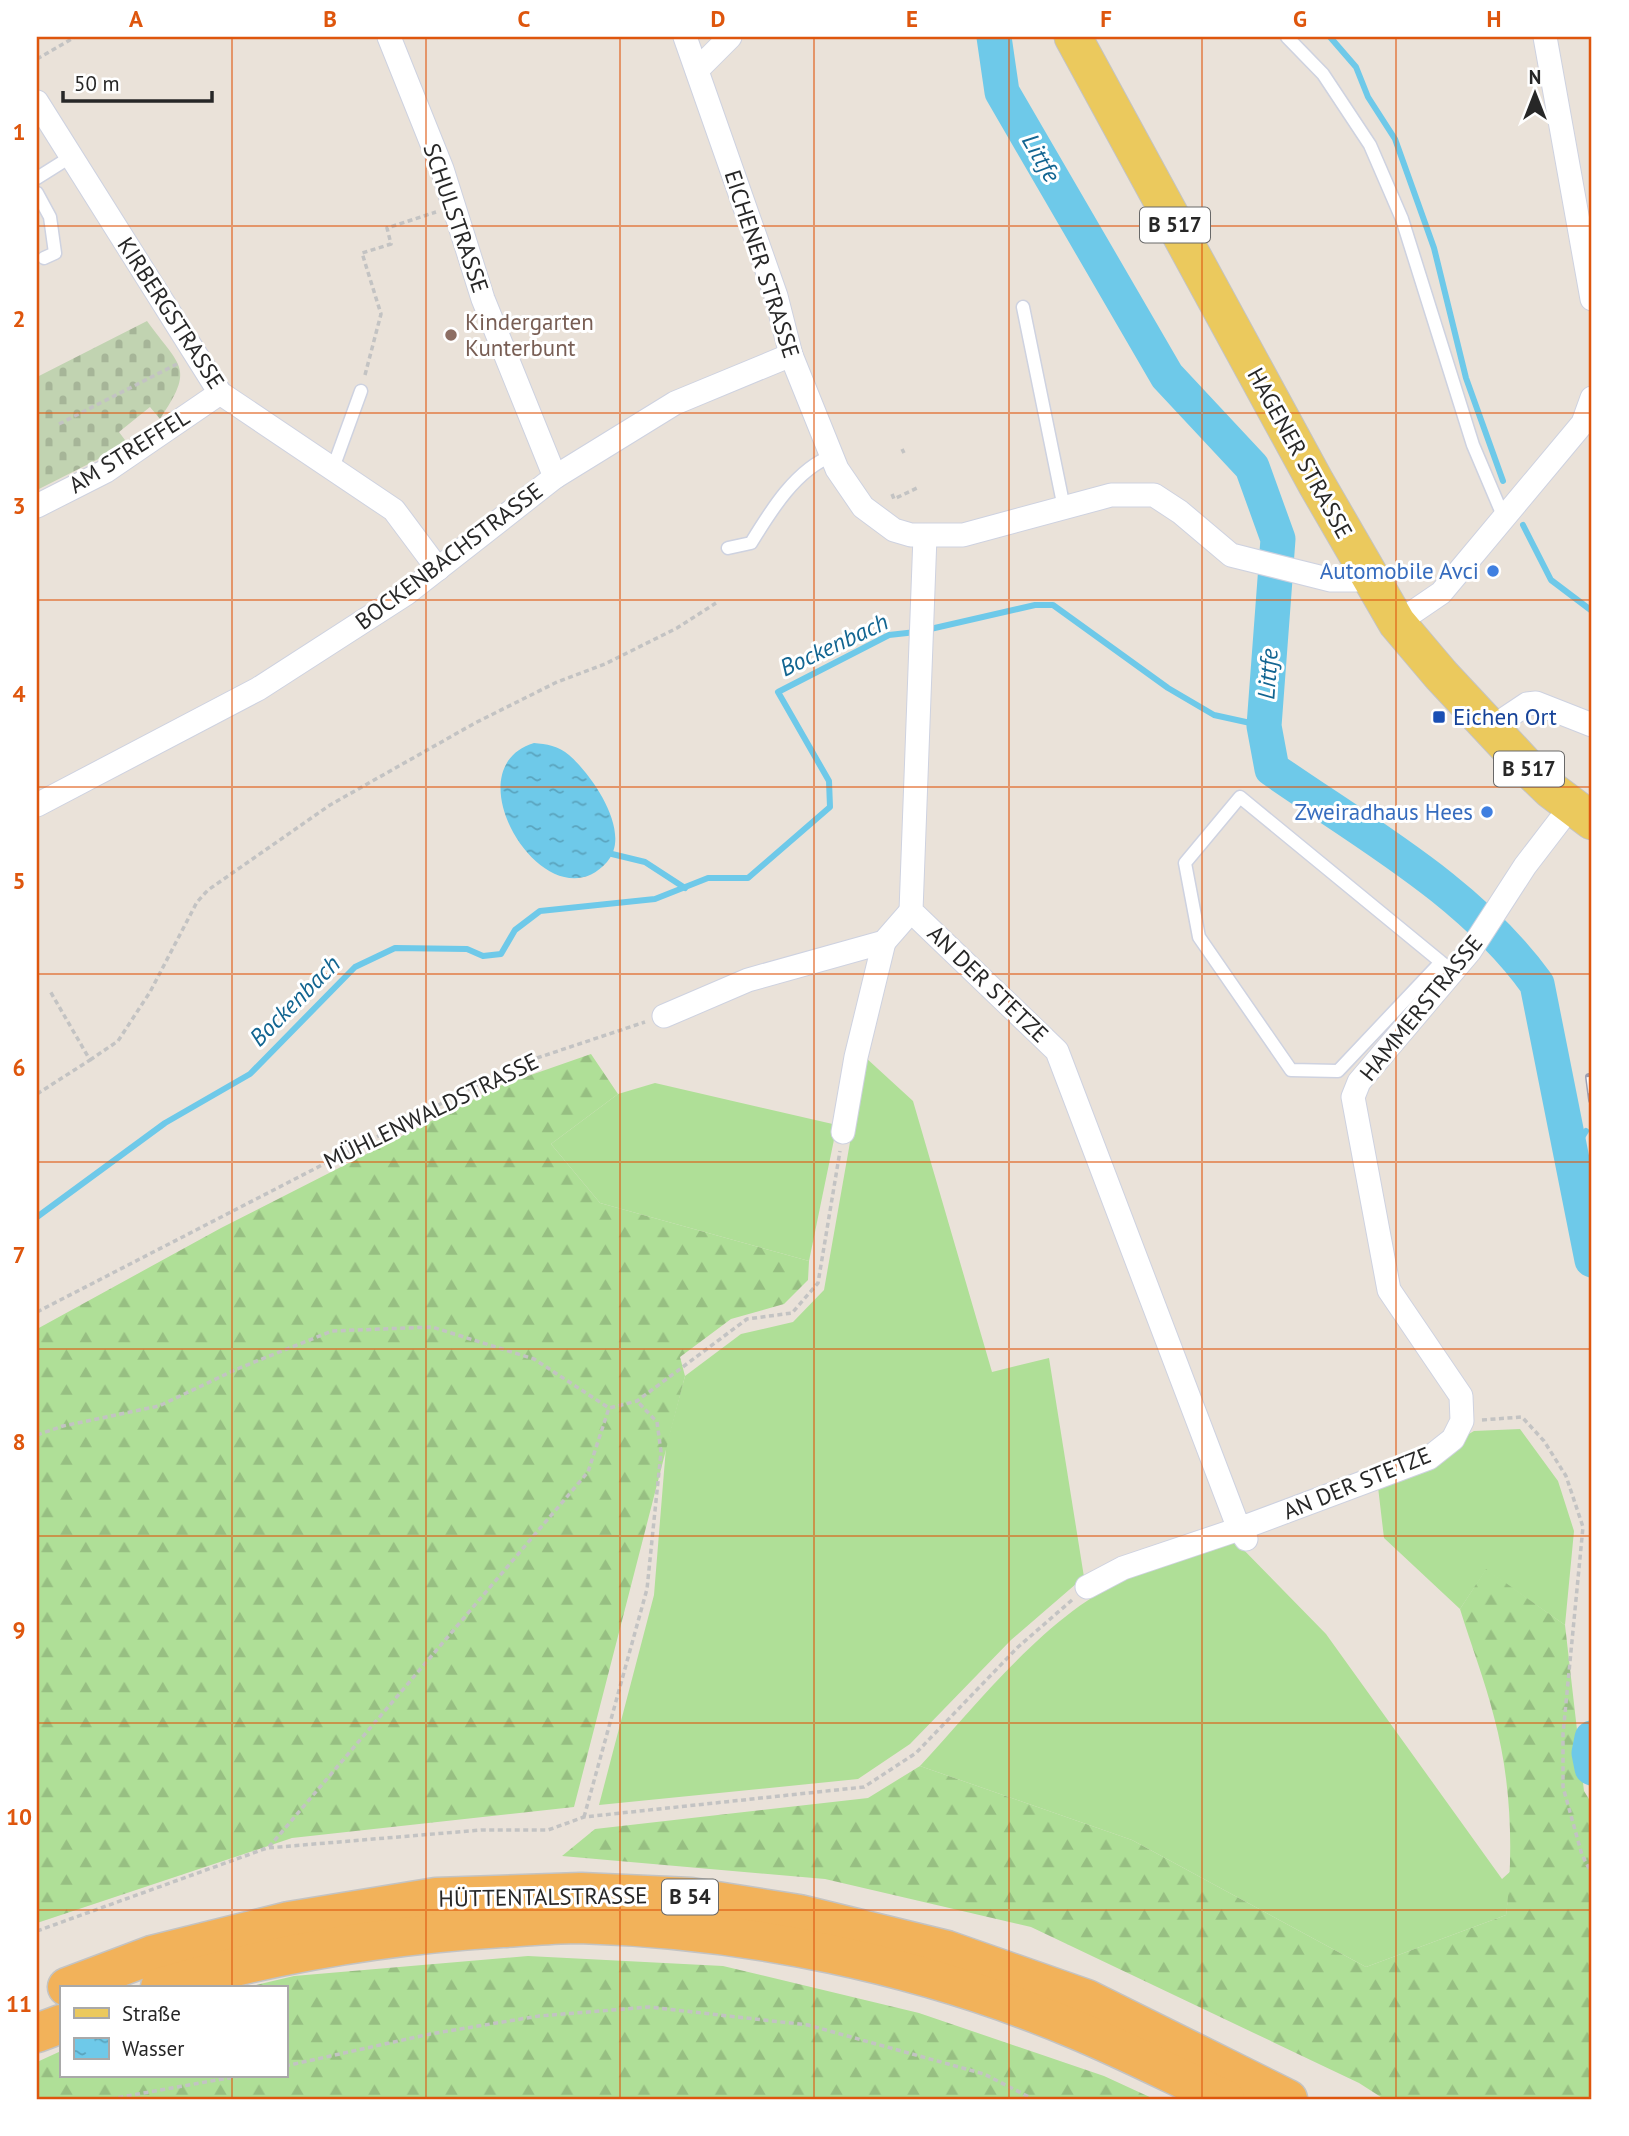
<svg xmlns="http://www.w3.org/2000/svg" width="1629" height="2136" font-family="'PT Sans',sans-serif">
  <defs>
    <pattern id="forest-firs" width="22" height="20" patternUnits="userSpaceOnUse" patternTransform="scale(1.75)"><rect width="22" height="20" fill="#afdf97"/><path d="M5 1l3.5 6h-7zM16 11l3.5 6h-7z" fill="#97bf82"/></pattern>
    <pattern id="cemetery-stones" width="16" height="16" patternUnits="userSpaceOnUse" patternTransform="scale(1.75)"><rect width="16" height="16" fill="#c1d3b1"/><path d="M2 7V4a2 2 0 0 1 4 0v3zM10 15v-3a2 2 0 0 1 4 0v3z" fill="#a6b598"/></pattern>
    <pattern id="water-ripples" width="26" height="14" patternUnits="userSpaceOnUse" patternTransform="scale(1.75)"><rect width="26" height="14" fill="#6ec9e9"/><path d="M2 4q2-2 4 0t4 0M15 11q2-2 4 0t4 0" fill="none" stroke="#5aa3bd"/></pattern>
  </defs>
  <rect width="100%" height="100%" fill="#eae2d9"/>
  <g fill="#afdf97">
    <polygon points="865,1057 913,1101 992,1372 1049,1358 1084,1577 1011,1640 910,1744 858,1779 599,1805 654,1595 666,1447 685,1376 741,1334 793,1322 824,1290"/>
    <polygon points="655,1083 837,1125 809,1261 600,1203 551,1144 618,1094"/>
    <polygon points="1520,1429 1558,1481 1574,1531 1565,1625 1486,1570 1460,1609 1384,1538 1378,1487 1474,1431"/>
    <path d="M1236,1542l90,92 176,245 10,-9 -6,45 -140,52 -234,-127 -212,-74c61,-66 130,-156 214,-191 33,-14 68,-22 102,-33z"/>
  </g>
  <g fill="url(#forest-firs)">
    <polygon points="591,1054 618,1094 551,1144 600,1203 809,1261 808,1280 784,1304 731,1319 680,1357 685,1376 574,1807 292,1838 37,1923 37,1329 221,1228 502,1085"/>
    <path d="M1486,1569l79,56 19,166 8,13v295h-208l-25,-16 -328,-156 -206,-48 -263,-23 33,-27 273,-31 52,-32 212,74 234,127 140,-52c8,-63 5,-136 -12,-198 -9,-36 -23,-72 -34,-108z"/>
    <polygon points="528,1956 723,1966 919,2013 1104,2076 1154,2099 37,2099 37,2062 61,2051 61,2075 285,2075 285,1987 248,1987 294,1976"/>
  </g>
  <path fill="url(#cemetery-stones)" d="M147,321c34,47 48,46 13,98l-10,-12 -31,25 9,12 -91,46v-113z"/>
  <path fill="url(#water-ripples)" d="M534,743c12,1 25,3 35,12 23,20 64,78 38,107 -59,67 -159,-93 -73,-119z"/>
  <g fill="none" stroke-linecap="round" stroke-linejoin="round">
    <g stroke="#6ec9e9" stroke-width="6">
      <polyline points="1330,37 1356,67 1368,97 1395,139 1434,248 1466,378 1503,481"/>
      <polyline points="1523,525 1551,580 1592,611"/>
      <polyline points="926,630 1035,605 1053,605 1168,688 1214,715 1264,726"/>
      <polyline points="612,854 645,862 685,888"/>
      <polyline points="1571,1155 1586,1131"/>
      <polyline points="37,1217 165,1123 250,1074 355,967 395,948 467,949 483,956 501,954 515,930 540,911 655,899 708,878 748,878 830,807 829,781 778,692 889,635 916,632"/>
    </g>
    <g stroke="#6ec9e9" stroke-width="35">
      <path d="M994,37l8,55 165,284 85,91 26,72 -14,187 8,43c92,64 199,123 265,215l55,276"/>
      <polyline points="1592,1738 1589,1753 1592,1768"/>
    </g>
    <g stroke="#ced2e0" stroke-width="15">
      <g id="service">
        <polyline points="1287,37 1323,74 1370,145 1402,219 1473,445 1504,518"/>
        <polyline points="37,178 72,156"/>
        <polyline points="37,193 50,217 55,253 44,258"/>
        <polyline points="1023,307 1064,508"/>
        <polyline points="333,468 361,391"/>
        <path d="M728,548l23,-5c19,-31 45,-74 81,-87"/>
        <polyline points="1441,962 1338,1071 1291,1070 1199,937 1185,863 1240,797 1441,962 1454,972"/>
      </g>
    </g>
    <g stroke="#ced2e0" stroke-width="25">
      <g id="minor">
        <polyline points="389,37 442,169 483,299 555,477"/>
        <polyline points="685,37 776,296 791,355 837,469 863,507 894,530 911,535 963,535 1111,495 1154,495 1180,512 1231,555 1331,580 1371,580"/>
        <polyline points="1545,37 1592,299"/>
        <polyline points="697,70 730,37"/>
        <polyline points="37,102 220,393 394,510 438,569"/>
        <polyline points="37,506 106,471 220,393"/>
        <polyline points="925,536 911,911 1057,1051 1239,1529 1429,1458 1453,1439 1462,1421 1461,1396 1389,1290 1353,1097 1359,1082 1470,951 1525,866 1571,806"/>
        <polyline points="1397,623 1441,593 1583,423 1592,398"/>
        <polyline points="1491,728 1527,704 1536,703 1592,725"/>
        <polyline points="37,805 258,689 407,593 555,477 675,403 791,355"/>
        <polyline points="664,1016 748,980 884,942 911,911"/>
        <polyline points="843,1132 856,1057 884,942"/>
        <polyline points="1087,1587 1123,1568 1239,1529 1246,1539"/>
      </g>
    </g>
    <g stroke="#c3c3c3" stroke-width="39">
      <polyline id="primary" points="1073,37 1316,483 1397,623 1441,675 1525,765 1551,790 1592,821"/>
    </g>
    <g stroke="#c3c3c3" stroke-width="41">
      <g id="trunk">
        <polyline points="67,1987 152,1955 289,1921 436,1897 581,1892 691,1897 799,1914 947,1950 1087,1999 1288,2099"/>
        <path d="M160,1987c111,-33 226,-52 342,-59 26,-1 52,-4 77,-4 168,5 340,40 495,105 51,21 101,47 151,70"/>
        <polyline points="37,2033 61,2024"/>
      </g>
    </g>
    <g stroke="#c3c3c3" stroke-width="3.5" stroke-dasharray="5 3.5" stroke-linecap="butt">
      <polyline points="37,59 75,37"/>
      <polyline points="365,375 381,314 362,253 391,244 387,228 436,212"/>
      <polyline points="59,424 179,363"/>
      <polyline points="902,449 904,453"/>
      <polyline points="892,494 894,499 917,488"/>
      <polyline points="90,1060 118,1041 150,992 197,902 208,890 330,805 475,723 557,682 605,664 677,628 716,603"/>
      <polyline points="37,1094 90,1060 50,991"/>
      <polyline points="37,1312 516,1065 645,1022"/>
      <polyline points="1482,1420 1522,1417 1544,1441 1566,1476 1583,1527 1563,1734 1563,1787 1582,1855 1592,1874"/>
      <polyline points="37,1435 63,1426 159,1406 237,1369 332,1331 432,1327 534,1359 609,1408 637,1401 747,1319 792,1313 818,1283 840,1151"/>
      <polyline points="584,1817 647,1589 661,1452 657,1422 637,1401"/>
      <polyline points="269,1847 588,1472 609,1408"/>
      <polyline points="37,1931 267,1848 481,1830 548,1830 584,1817 864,1787 916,1753 1018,1647 1072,1600"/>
      <polyline points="285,2066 430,2034 539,2016 649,2007 808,2025 984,2074 1033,2099"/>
      <polyline points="110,2099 245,2075"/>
    </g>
    <use href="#service" stroke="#fff" stroke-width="12"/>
    <use href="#minor" stroke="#fff" stroke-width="23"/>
    <use href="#primary" stroke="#ebc95d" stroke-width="37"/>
    <use href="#trunk" stroke="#f2b25a" stroke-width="38"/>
    <g stroke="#9c9fb1" stroke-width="8">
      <polyline id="rail" points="1589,1077 1592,1100"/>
    </g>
    <use href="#rail" stroke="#fff" stroke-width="5" stroke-dasharray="16" stroke-linecap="butt"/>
  </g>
  <path fill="none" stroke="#de560d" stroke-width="2" stroke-opacity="0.55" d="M232,37v1950M426,37v2062M620,37v2062M814,37v2062M1009,37v2062M1202,37v2062M1396,37v2062M37,226h1555M37,413h1555M37,600h1555M37,787h1555M37,974h1555M37,1162h1555M37,1349h1555M37,1536h1555M37,1723h1555M37,1910h1555M232,2075v24"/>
  <circle fill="#8d6e63" stroke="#fff" stroke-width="2.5" cx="451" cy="335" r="7"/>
  <g fill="#3f7fe0" stroke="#fff" stroke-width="2.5">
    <circle cx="1493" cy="571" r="7"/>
    <circle cx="1487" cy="812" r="7"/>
  </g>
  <rect fill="#1a4fb4" stroke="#fff" stroke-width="2.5" x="1432" y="710" width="14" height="14" rx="3.5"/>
  <g text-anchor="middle" stroke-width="6" stroke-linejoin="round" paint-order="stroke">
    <g fill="#fff" stroke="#686868" stroke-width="2">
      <rect x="1140" y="207.5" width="70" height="35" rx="5"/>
      <rect x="1494" y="751.5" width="70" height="35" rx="5"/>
      <rect x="662" y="1879.5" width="56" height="35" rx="5"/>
    </g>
    <g font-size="21" font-weight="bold" fill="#272727">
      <text x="1175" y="232">B 517</text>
      <text x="1529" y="776">B 517</text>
      <text x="690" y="1904">B 54</text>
    </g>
    <g font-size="23" fill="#272727" stroke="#fff">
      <text transform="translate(456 218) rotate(71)" y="8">SCHULSTRASSE</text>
      <text transform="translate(762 264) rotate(72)" y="8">EICHENER STRASSE</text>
      <text transform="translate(171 313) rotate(57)" y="8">KIRBERGSTRASSE</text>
      <text transform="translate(129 451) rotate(-32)" y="8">AM STREFFEL</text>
      <text transform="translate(1300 453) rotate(61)" y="8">HAGENER STRASSE</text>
      <text transform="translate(449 556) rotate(-37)" y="8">BOCKENBACHSTRASSE</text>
      <text transform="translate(988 984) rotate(44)" y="8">AN DER STETZE</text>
      <text transform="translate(1421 1008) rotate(-51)" y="8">HAMMERSTRASSE</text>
      <text transform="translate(431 1111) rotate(-26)" y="8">MÜHLENWALDSTRASSE</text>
      <text transform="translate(1357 1483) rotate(-22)" y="8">AN DER STETZE</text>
      <text transform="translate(543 1897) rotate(-1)" y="8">HÜTTENTALSTRASSE</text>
    </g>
    <g font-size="23" fill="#785e54" stroke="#fff" text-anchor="start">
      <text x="465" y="330">Kindergarten<tspan x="465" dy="26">Kunterbunt</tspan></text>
    </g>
    <g font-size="23" fill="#366cbe" stroke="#fff" text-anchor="end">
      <text x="1479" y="579">Automobile Avci</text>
      <text x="1473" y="820">Zweiradhaus Hees</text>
    </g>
    <g font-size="23" fill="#164399" stroke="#fff" text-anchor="start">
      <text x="1453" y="725">Eichen Ort</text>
    </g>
    <g font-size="24" font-style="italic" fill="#126591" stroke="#fff">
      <text transform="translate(1041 158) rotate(60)" y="8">Littfe</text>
      <text transform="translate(834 645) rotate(-25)" y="8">Bockenbach</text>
      <text transform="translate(1268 674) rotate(-86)" y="8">Littfe</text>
      <text transform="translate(295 1001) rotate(-45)" y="8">Bockenbach</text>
    </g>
  </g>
  <rect width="1629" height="2136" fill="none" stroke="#ffffff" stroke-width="77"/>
  <rect x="60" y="1986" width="228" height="91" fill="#ffffff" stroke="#a9a9a9" stroke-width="2"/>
  <rect x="74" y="2008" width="35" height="10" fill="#ebc95d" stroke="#a9a9a9" stroke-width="2"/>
  <text x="122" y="2021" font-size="21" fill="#272727">Straße</text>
  <rect x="74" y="2038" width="35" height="21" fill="url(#water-ripples)" stroke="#a9a9a9" stroke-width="2"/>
  <text x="122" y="2056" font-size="21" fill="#272727">Wasser</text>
  <g transform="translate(1535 94)" stroke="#ffffff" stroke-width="5" paint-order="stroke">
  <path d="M0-5L12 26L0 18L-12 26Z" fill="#272727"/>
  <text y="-10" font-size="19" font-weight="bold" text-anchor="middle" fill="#272727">N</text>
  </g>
  <path d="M63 91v10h149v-10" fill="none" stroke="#272727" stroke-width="3.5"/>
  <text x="74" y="91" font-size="21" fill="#272727" stroke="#ffffff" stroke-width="5" paint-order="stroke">50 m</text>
  <rect x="38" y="38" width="1552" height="2060" fill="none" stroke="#de560d" stroke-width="2.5"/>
  <g font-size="23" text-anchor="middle" font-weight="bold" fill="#de560d">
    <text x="136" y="27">A</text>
    <text x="330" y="27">B</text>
    <text x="524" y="27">C</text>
    <text x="718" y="27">D</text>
    <text x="912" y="27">E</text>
    <text x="1106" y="27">F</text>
    <text x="1300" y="27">G</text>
    <text x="1494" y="27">H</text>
    <text x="19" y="140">1</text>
    <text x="19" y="327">2</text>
    <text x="19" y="514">3</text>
    <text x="19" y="702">4</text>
    <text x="19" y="889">5</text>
    <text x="19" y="1076">6</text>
    <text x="19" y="1263">7</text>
    <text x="19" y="1450">8</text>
    <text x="19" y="1638">9</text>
    <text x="19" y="1825">10</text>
    <text x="19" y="2012">11</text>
  </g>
</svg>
